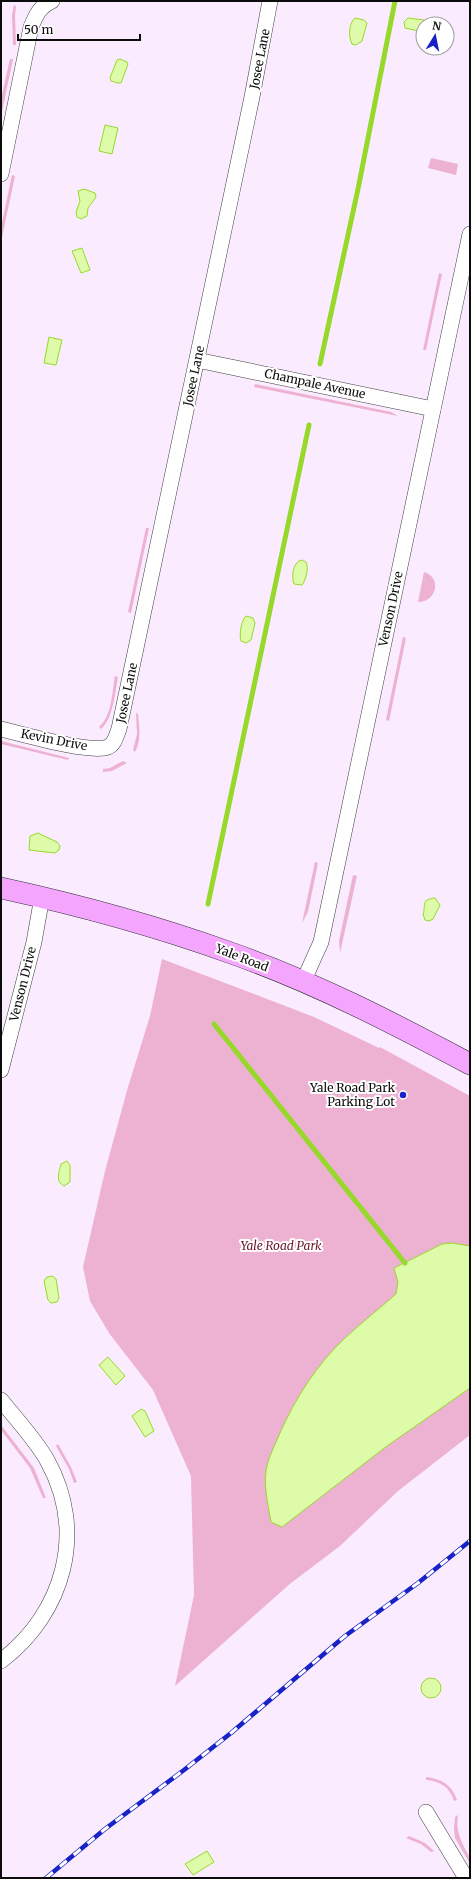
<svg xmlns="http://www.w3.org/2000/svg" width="471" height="1879" font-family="Merriweather,serif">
  <rect width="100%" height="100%" fill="#fbebff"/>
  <g fill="#edb1d1">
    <polygon points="14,5 16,6 15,16 16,45 13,45 12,15"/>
    <polygon points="10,59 13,59 1,116 1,99"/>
    <polygon points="431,158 458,164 456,175 428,168"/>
    <polygon points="12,175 15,176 1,242 1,227"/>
    <polygon points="439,273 442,274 426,350 423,350"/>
    <polygon points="255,384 391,412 398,416 254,387"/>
    <polygon points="146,528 149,528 131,613 128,612"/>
    <path d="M424,572c18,5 13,30 -6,30z"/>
    <polygon points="403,637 406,638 389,721 386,720"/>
    <path d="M115,676l3,1c-3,16 -5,42 -17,52l-2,-2c13,-11 13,-35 16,-51z"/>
    <path d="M136,713l2,1c1,13 4,25 -3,38l-2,-2 4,-16z"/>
    <polygon points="1,741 69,758 68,760 1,744"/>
    <polygon points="123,761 127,763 112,771 103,772 103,769 110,768"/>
    <polygon points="315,862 318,863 308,912 302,923"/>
    <polygon points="353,875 357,876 340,953 339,941"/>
    <polygon points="162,959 314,1017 379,1048 380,1047 470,1096 470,1435 398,1491 340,1546 291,1583 175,1686 194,1595 191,1476 153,1390 109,1333 90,1301 83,1267 105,1171 128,1087 150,1016"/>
    <polygon points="1,1425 34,1468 46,1498 43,1498 30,1468 1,1430"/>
    <polygon points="58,1444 71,1467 77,1482 74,1483 69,1469 56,1446"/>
    <path d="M426,1777c16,2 26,8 31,23l-3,1c-4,-14 -14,-20 -28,-21z"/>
    <path d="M458,1815c-3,17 4,28 12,43l-1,4 -14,-24 -1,-9 1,-12z"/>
    <polygon points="409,1836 425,1843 434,1851 431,1852 421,1844 406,1838"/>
  </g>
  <g fill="#defbaa" stroke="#96d92b">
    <path d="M355,18l9,2 3,3 -5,18 -6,4 -4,-1c-4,-8 -3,-21 3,-26z"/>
    <polygon points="408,18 424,20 427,24 423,24 423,32 405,28 404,22"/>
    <polygon points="120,59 127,62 128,64 121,83 118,83 111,81 110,78 117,60"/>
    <polygon points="105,125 118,128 112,154 99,151"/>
    <polygon points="84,189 95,193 96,197 88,208 87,216 81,219 77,217 76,212 80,201 78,191"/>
    <polygon points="82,248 90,270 81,273 72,251"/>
    <polygon points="49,337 62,340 56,365 44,363"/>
    <path d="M302,560l4,2c3,6 0,18 -4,23l-8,-1c-3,-7 -1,-23 8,-24z"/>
    <path d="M246,616l7,2 2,5 -4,17 -5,3 -5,-2c-2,-6 0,-20 5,-25z"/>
    <polygon points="38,833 57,842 60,846 59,850 55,853 29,850 30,836"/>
    <path d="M432,898h3l5,7 -7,14 -4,2 -4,-1 -2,-6c2,-3 0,-12 4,-14 2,-1 4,-1 5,-2z"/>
    <path d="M67,1161l3,4v17l-6,4c-9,-5 -5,-13 -3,-22z"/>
    <path d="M452,1243l18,3v142l-83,58 -105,81 -11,-5c-3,-17 -7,-34 -5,-51 2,-13 9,-26 14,-38 15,-34 37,-69 65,-95 16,-15 34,-29 51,-44l2,-12 -4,-14 48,-24z"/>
    <polygon points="52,1276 56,1279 59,1298 57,1302 51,1303 48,1300 44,1281 47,1277"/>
    <polygon points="108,1357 125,1376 116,1385 99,1365"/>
    <polygon points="141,1409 145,1411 154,1431 145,1437 132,1416"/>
    <circle cx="431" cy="1688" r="10"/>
    <polygon points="207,1851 214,1862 193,1875 185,1864"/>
  </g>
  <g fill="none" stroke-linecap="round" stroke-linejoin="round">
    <g stroke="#96d92b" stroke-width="5">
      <polyline points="320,364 358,189 395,1"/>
      <polyline points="208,904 309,425"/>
      <polyline points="214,1024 405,1263"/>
    </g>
    <g stroke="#3f3f3f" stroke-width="16">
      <g id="street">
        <path d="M1,174l30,-147c5,-12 9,-21 21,-26"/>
        <polyline points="197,360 433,409"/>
        <path d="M1,729c21,5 89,25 107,18 7,-3 8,-11 11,-18l133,-632 18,-96"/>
        <polyline points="303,982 321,942 470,234"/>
        <polyline points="1,1070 34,942 42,897"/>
        <path d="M1,1400c15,19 34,39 46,60 40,72 17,153 -46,201"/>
        <polyline points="426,1812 466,1878"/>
      </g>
    </g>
    <g stroke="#2e2e2e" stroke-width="22">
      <path id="secondary" d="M1,888c78,17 155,38 230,65 83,29 162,70 239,111"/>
    </g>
    <use href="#street" stroke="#fff" stroke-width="15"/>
    <use href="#secondary" stroke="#f4a6ff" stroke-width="21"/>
    <g stroke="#1823c7" stroke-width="4.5">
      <polyline id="rail" points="46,1878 105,1829 184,1770 231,1733 345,1636 418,1583 470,1541"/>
    </g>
    <use href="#rail" stroke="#fff" stroke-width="3" stroke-dasharray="9" stroke-linecap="butt"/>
  </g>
  <circle fill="#1823c7" stroke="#fff" stroke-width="1.5" cx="403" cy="1095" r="4"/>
  <g text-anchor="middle" stroke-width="4" stroke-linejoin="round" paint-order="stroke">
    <g font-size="12" fill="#0c0c0c" stroke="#fff">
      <text transform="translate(260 59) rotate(-79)" y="4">Josee Lane</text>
      <text transform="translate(194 376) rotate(-78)" y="4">Josee Lane</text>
      <text transform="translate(315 384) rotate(12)" y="4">Champale Avenue</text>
      <text transform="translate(391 609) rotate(-78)" y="4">Venson Drive</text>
      <text transform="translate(127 693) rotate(-78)" y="4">Josee Lane</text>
      <text transform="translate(54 740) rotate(11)" y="4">Kevin Drive</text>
      <text transform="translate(242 958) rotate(21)" y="4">Yale Road</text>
      <text transform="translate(23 984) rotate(-76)" y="4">Venson Drive</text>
    </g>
    <g font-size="12" fill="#0c0c0c" stroke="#fff" text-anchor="end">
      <text x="395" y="1092">Yale Road Park<tspan x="395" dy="14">Parking Lot</tspan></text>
    </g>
    <g font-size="12" font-style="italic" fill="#681729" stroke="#fff">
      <text x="281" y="1250">Yale Road Park</text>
    </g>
  </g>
  <rect width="471" height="1879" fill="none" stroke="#0c0c0c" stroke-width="4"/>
  <g transform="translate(435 36) rotate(10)"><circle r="19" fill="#ffffff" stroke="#9e9e9e"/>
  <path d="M0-3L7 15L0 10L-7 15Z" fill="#1823c7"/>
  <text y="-6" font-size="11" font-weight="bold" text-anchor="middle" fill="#0c0c0c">N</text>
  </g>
  <path d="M18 34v6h122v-6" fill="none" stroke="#0c0c0c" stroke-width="2"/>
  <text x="24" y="34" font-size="12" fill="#0c0c0c" stroke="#ffffff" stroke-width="3" paint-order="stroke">50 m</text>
</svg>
